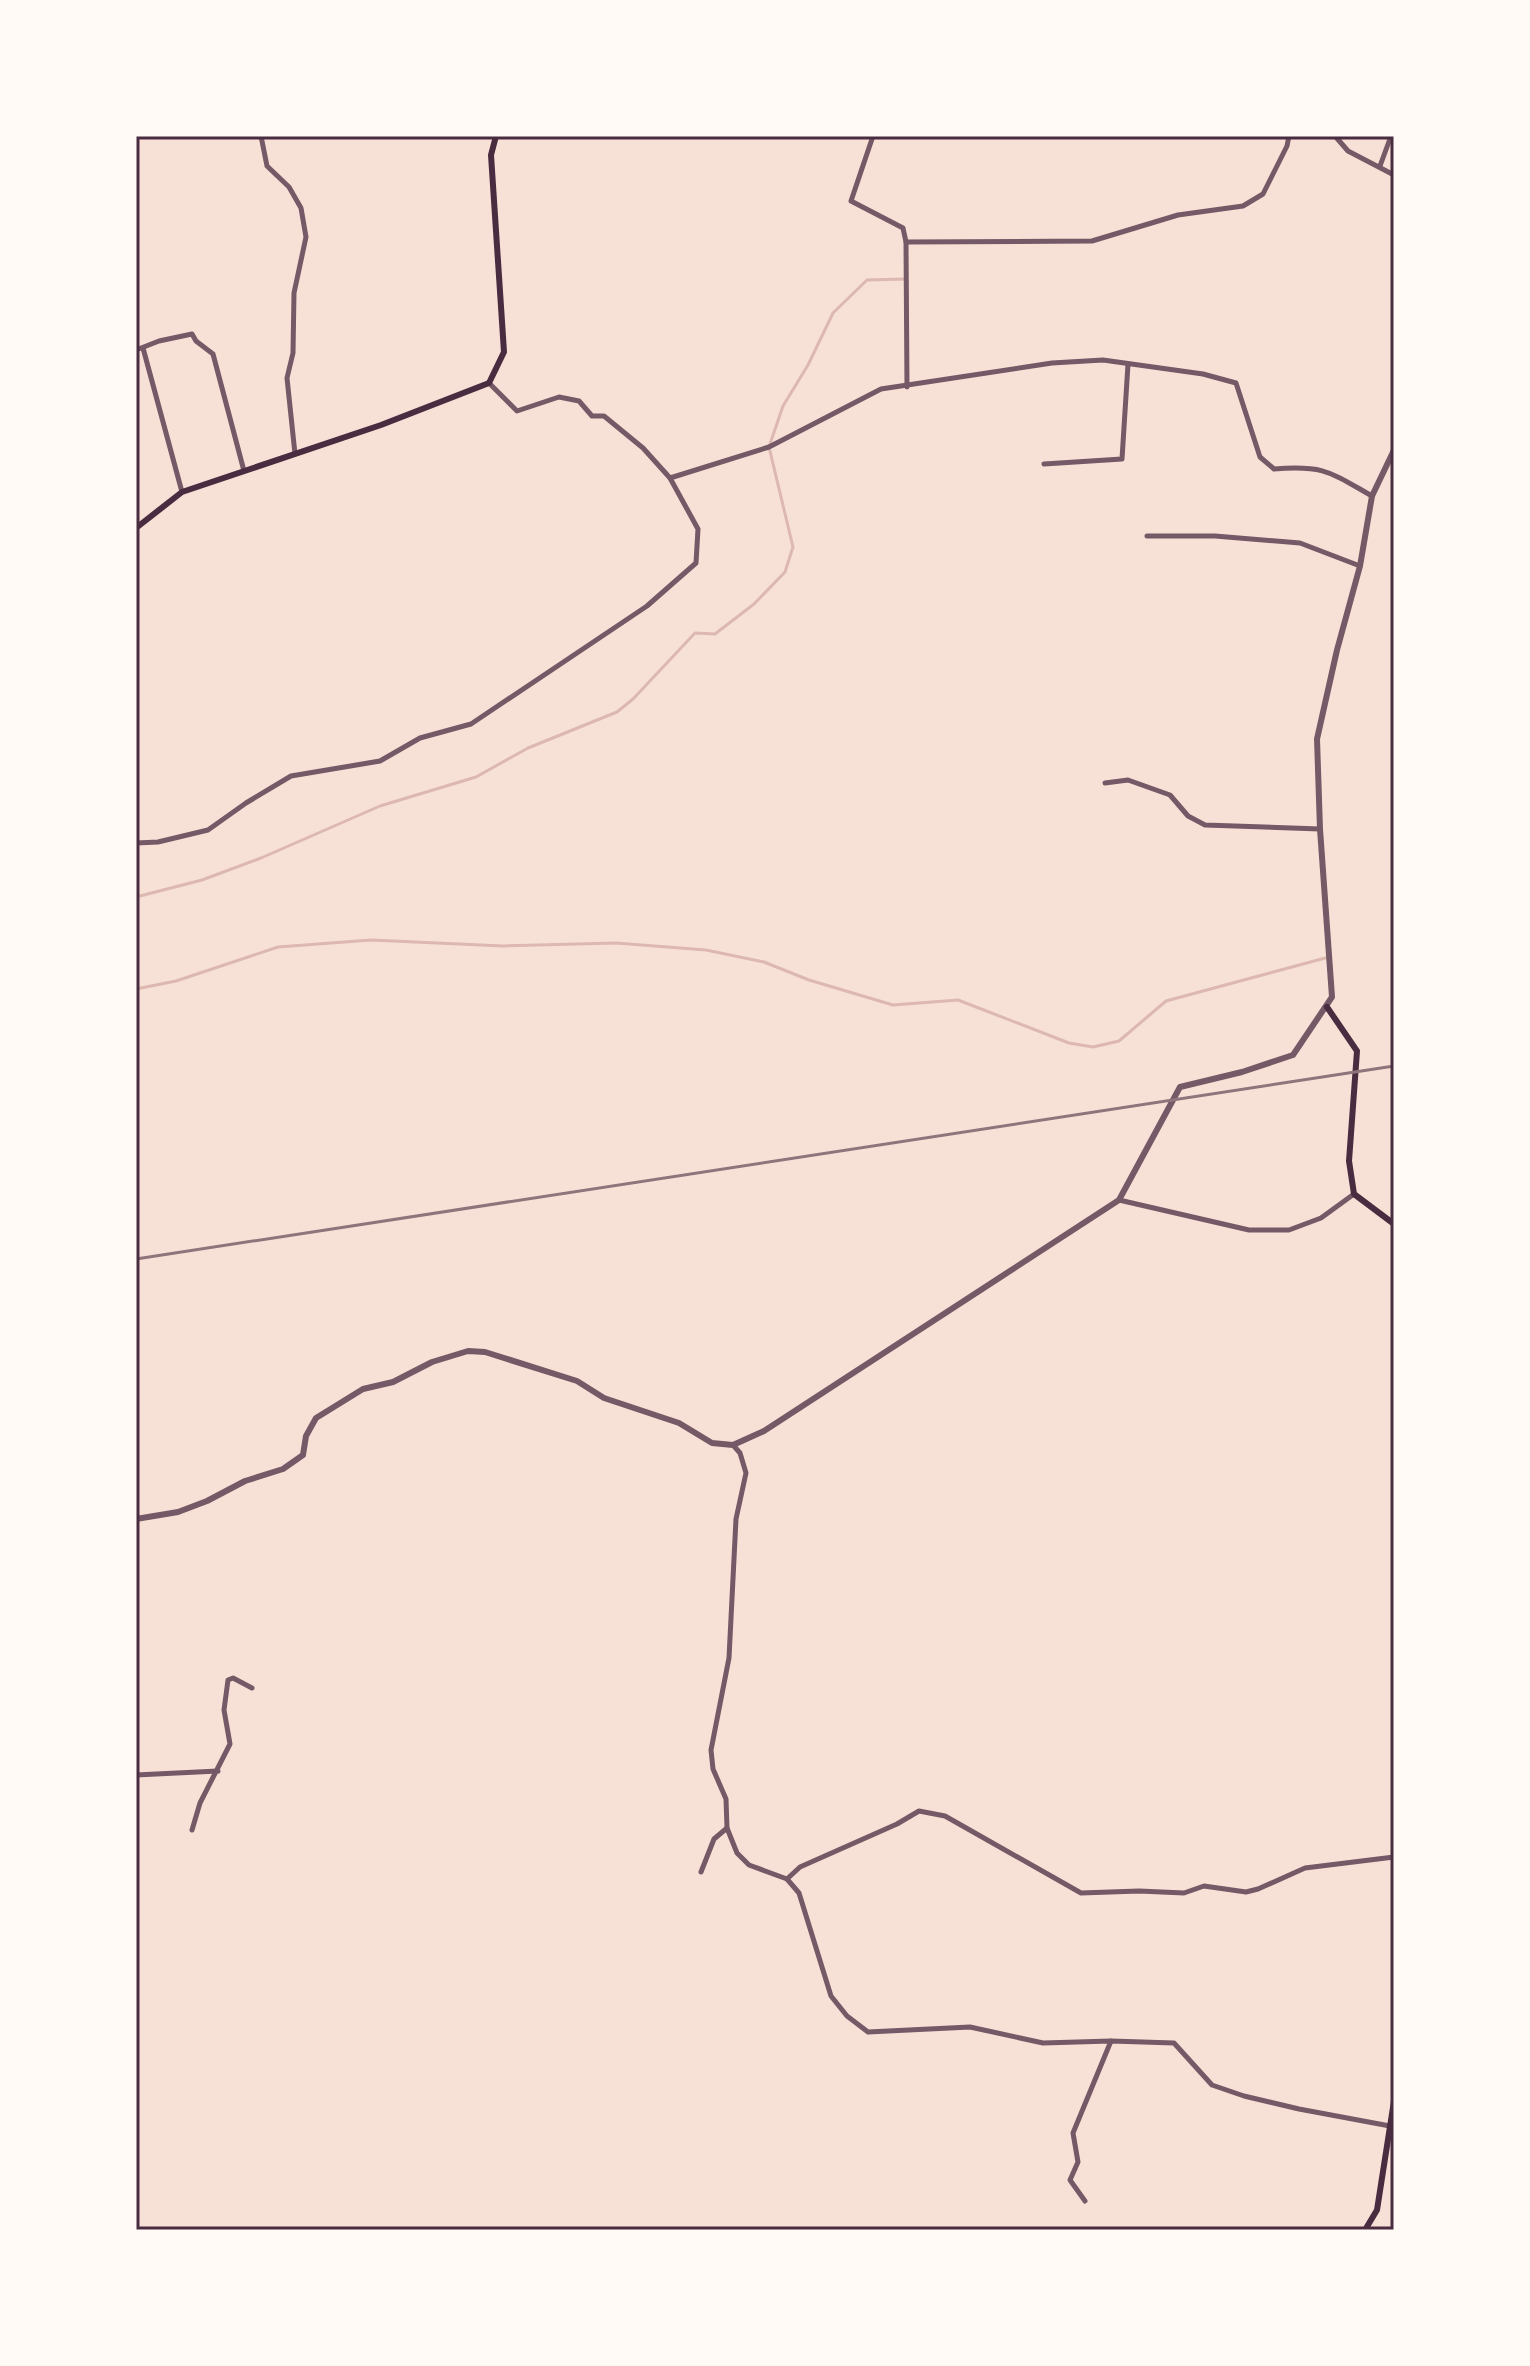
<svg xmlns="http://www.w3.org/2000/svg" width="1530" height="2366" font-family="Raleway,sans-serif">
  <rect width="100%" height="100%" fill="#f7e1d7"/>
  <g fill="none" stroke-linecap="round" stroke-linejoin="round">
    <g stroke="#dcb8b0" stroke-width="3">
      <polyline points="136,897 202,880 261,858 380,806 476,777 528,748 617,712 633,699 695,633 715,634 754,604 785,572 793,547 769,447 783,406 808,365 833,313 867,280 906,279"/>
      <polyline points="136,989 176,981 278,947 371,940 503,946 616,943 706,950 764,962 809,980 893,1005 958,1000 1069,1043 1093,1047 1119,1041 1166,1001 1329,957"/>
    </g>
    <g stroke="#755966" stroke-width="5">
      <polyline points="261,136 267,166 289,187 301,208 306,237 294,293 293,353 287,378 295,454"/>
      <polyline points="873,136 851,201 903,228 906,242 907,387"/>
      <polyline points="1335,136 1348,151 1394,175"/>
      <polyline points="1380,166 1391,136"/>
      <polyline points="906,242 1092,241 1178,215 1243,206 1263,194 1287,146 1289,136"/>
      <polyline points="143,348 182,492"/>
      <polyline points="136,350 159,341 192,334 196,341 213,354 244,471"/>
      <polyline points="1044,464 1122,459 1128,364"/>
      <path d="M670,478l99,-31 112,-58 171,-26 51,-3 100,14 33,9 24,74 14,12c50,-4 56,3 98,27"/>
      <polyline points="1147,536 1215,536 1300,543 1360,566"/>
      <polyline points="1105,783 1128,780 1170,795 1188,816 1205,825 1320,829"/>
      <polyline points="136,843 158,842 208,830 246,803 291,776 380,761 420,738 471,724 647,606 696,563 698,529 670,478 643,448 604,416 592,416 579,401 559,397 517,411 489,383"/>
      <polyline points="1119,1200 1249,1230 1289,1230 1321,1218 1354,1194"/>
      <polyline points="733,1445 740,1453 746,1473 736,1519 729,1658 711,1750 713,1769 726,1799 727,1828 737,1853 749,1865 787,1879 799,1893 831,1996 847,2016 868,2032 970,2027 1043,2043 1111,2041 1174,2043 1212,2085 1244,2096 1299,2109 1390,2126"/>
      <polyline points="136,1775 218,1771"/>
      <polyline points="192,1830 200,1803 230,1744 224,1710 228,1680 233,1678 252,1688"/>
      <polyline points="701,1872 714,1839 727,1828"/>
      <polyline points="787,1879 800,1867 897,1824 919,1811 945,1816 1081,1893 1139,1891 1184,1893 1204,1886 1246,1892 1258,1889 1305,1868 1394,1857"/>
      <polyline points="1085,2201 1070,2180 1078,2162 1073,2133 1111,2041"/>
    </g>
    <polyline stroke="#755966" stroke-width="6" points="136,1519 178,1512 207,1501 245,1481 283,1469 303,1455 306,1436 316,1418 363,1389 393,1382 432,1362 468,1351 485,1352 577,1381 604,1398 679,1423 712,1443 733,1445 764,1431 1119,1200 1180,1087 1242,1072 1293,1055 1332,997 1320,829 1317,739 1337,650 1360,566 1372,496 1394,450"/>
    <g stroke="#4a2c40" stroke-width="6">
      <polyline points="136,528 182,492 381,425 489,383 504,352 491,155 496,136"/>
      <polyline points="1327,1007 1357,1051 1349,1161 1354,1194 1394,1224"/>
      <polyline points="1365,2230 1377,2210 1394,2101"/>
    </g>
    <polyline stroke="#8f747c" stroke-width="3" points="136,1259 1394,1066"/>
  </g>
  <rect width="1530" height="2366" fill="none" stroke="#fffaf5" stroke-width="276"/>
  <rect x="138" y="138" width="1254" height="2090" fill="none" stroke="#4a2c40" stroke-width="3"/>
</svg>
